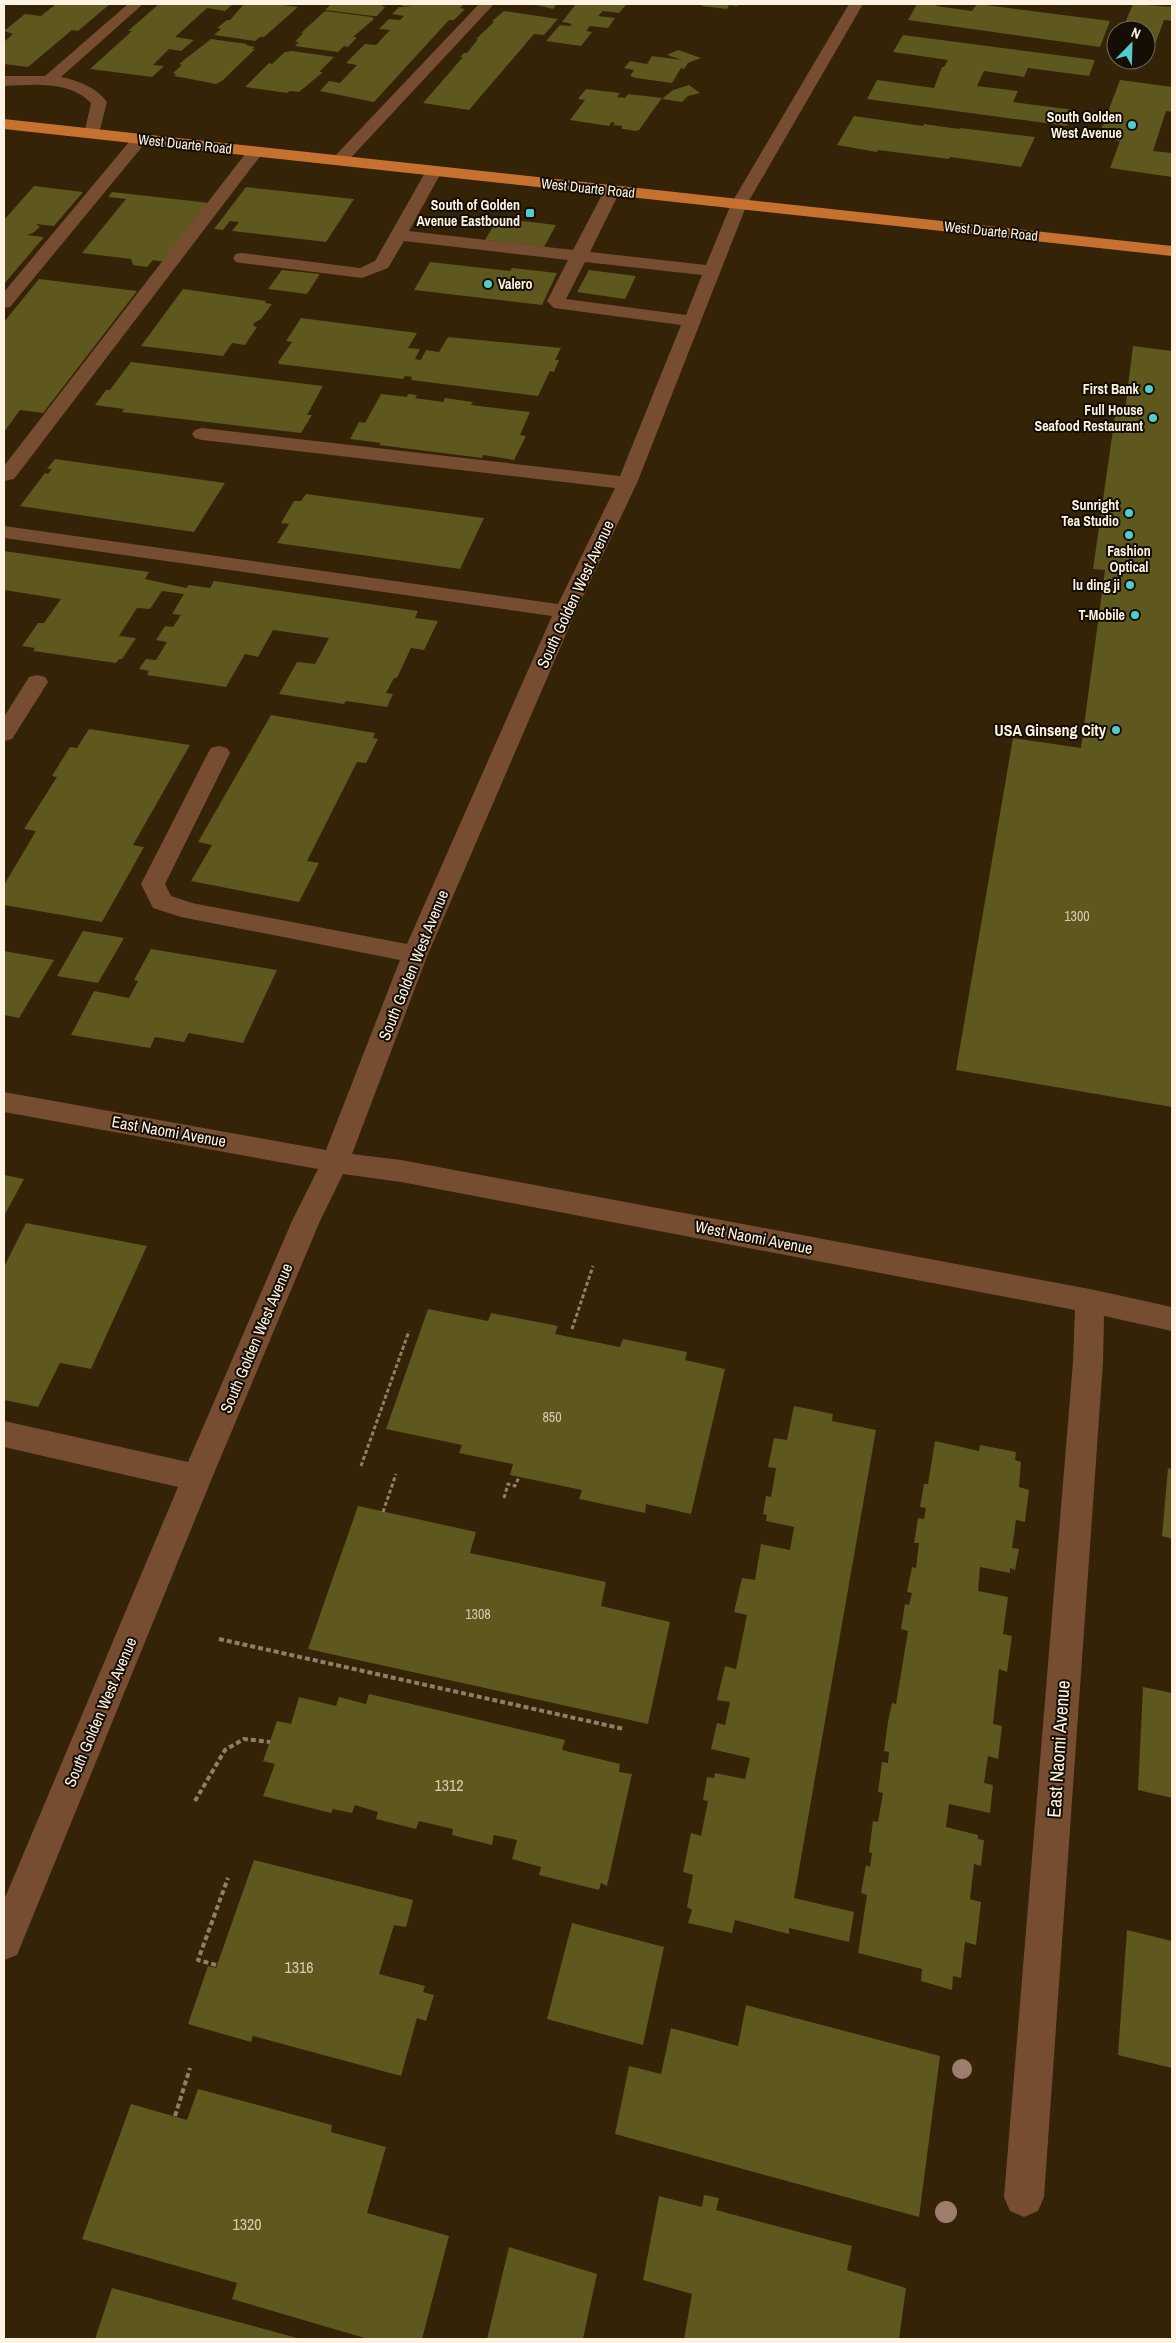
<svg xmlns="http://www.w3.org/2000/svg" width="1176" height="2343" font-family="'Archivo Narrow',sans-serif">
  <rect width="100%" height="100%" fill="#342306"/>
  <g fill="#5e571e">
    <polygon points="56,4 110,4 78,31 72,30 28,67 4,64 4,42 13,34 4,31 25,14 41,16"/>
    <polygon points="159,4 233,4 225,11 207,8 175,37 194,40 181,51 169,49 153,65 164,66 152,77 90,69 132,31 128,31"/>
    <polygon points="244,4 275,4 298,7 264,37 260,37 255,41 214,35 221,29 217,28 227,20 230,20"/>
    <polygon points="331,4 384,4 382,6 385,7 377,16 373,16 325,10"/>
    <polygon points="402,4 464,4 460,8 465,9 454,20 449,20 374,102 320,91 329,81 340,83 357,65 346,63 365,44 376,45 390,30 379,29 389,19 400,20 404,16 392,14 399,7 412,7 401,6"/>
    <polygon points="532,4 557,4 553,9"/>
    <polygon points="576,4 627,4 619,13 603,11 598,16 615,18 608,28 590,26 586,31 592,32 581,46 546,41 560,25 570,26 572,24 562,22"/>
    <polygon points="700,4 739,4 737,6 729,5 727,9 702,6"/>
    <polygon points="917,4 938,4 936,6 972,11 977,4 1110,21 1100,47 908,20"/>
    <polygon points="1133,4 1172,7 1172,21 1164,20 1148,63 1136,61 1146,60 1146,30 1122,30"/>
    <polygon points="325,11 372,17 374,19 353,37 357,37 348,47 344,46 338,52 295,46 299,42 295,42 303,33 301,33"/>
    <polygon points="504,11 558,19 544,35 534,34 469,110 423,103 463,57 460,57 464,53 467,53 478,39 476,39 494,22 492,21"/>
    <polygon points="903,35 1095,60 1089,76 1028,68 1024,77 984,71 977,86 1018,91 1013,102 1074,110 1067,126 867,99 877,80 934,88 942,67 944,67 948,60 893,52"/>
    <polygon points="211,39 247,44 246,45 255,47 252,49 255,49 222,81 216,84 174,76 176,74 173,73 182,65 179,64"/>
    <polygon points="678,50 701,58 688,63 684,69 681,68 672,83 636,78 630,76 634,70 624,68 630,61 647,64 652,56 682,60 667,55"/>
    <polygon points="292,51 334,57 319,72 323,72 299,92 290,91 287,93 245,87 269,63 272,64 285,52"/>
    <polygon points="1120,80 1172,87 1172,112 1166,111 1153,151 1172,153 1172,177 1110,168 1120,141 1098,138"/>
    <polygon points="689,85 700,93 688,96 682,102 662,99 673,90"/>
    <polygon points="586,89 620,93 617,97 625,98 628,94 662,98 639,130 636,131 623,129 621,128 623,126 613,125 615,123 612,122 609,126 570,120 585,100 578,99"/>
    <polygon points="854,116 923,126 924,124 959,129 960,128 1035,137 1021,167 950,157 949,159 878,150 877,152 837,145"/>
    <polygon points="34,186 83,192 54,226 36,224 40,227 33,233 27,235 44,237 4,284 4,220"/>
    <polygon points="246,187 354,199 326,242 232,231 239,222 230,221 223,230 214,229"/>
    <polygon points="112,192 210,203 164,262 153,260 147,267 133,265 131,259 82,253 126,199 108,197"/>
    <polygon points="498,218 556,225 544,247 485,240"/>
    <polygon points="430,262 510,271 512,268 557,273 542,305 414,290"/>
    <polygon points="282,270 320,274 307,294 268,289"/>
    <polygon points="589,270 636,276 625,299 577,292"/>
    <polygon points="39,279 137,291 43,413 20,410 4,432 4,322"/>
    <polygon points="183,289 266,301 265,303 272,304 261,319 254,323 253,326 257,327 245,345 232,343 223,356 141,346"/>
    <polygon points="301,318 417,333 408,348 420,349 415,359 421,360 426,350 439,352 448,337 561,348 555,360 559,360 554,372 550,371 538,396 411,380 412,377 405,376 403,379 279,364 278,362 292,342 286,341"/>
    <polygon points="1133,346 1172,351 1172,1107 956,1070 1013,738 1081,748 1105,570 1093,569 1116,409 1125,410"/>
    <polygon points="131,362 323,386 307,415 312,415 301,433 122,412 124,409 95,405 106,390 110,390"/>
    <polygon points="381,394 407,397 408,394 417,395 415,398 443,402 445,398 473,402 471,405 530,412 520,435 526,436 514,460 483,455 482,458 379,445 381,443 350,439 359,422 365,423"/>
    <polygon points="55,459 225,483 194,532 20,506 45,473 48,474 52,469 47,469"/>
    <polygon points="306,494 484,518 460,569 277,543 289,524 281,523 294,501 301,501"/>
    <polygon points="4,551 149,572 145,579 186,588 189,585 210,588 214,581 418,611 415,618 438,621 424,650 411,648 397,678 394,678 386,693 393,694 387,707 346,701 344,704 279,694 297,662 315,664 329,638 273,630 258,657 245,654 226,687 147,675 149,671 139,669 146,659 156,660 167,642 156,640 165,626 173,627 181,615 172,614 184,594 162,591 150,609 137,608 119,636 136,638 122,659 119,659 116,663 33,651 35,648 22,646 38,623 44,623 61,599 4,590"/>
    <polygon points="271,715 375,733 373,738 378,739 366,763 357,762 307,861 319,863 299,902 191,881 212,845 198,842"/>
    <polygon points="89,729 190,745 133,845 144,847 102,922 4,905 4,885 36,831 24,829 57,777 52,776 70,747 77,748"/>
    <polygon points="83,931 124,938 98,983 57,976"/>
    <polygon points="151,949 277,970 243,1043 189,1033 184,1042 155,1037 150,1048 71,1035 94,991 129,998 138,981 134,980"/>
    <polygon points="4,951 54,960 19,1018 4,1015"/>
    <polygon points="4,1175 24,1179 4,1216"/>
    <polygon points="26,1223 147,1246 91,1369 60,1363 38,1407 4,1400 4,1267"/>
    <polygon points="428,1309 488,1321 491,1313 558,1326 555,1334 620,1347 623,1339 687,1352 685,1360 725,1369 691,1514 646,1504 645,1513 579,1499 582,1490 510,1475 513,1464 459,1453 462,1445 386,1429"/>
    <polygon points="794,1406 833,1414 832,1421 876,1430 794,1898 854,1912 849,1942 789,1928 789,1934 735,1920 732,1933 688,1923 692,1910 687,1907 693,1875 683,1872 691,1833 701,1836 708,1801 703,1800 707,1777 714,1778 715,1773 745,1779 750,1758 711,1749 717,1723 725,1725 730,1702 717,1700 725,1666 736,1669 747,1615 734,1612 742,1578 755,1580 761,1544 790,1550 794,1527 766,1521 767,1515 763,1514 766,1496 771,1497 776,1468 768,1467 774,1438 787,1440"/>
    <polygon points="935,1441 979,1451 980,1445 1016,1452 1015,1460 1021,1462 1019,1487 1029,1490 1025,1522 1016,1520 1012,1548 1019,1549 1015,1570 1010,1568 1010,1573 980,1567 978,1591 1008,1597 1003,1634 1012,1636 1007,1672 999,1669 993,1724 1002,1726 998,1759 988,1756 984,1783 993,1785 990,1813 949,1804 946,1827 978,1835 978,1839 984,1840 981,1866 974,1864 970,1899 981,1902 976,1945 965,1942 961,1978 953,1976 952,1990 921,1981 922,1969 858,1953 867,1895 861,1893 866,1865 870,1867 872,1853 869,1852 873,1821 878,1822 883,1793 878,1792 882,1762 888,1763 889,1752 884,1751 888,1722 892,1703 896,1704 908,1631 901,1629 905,1604 909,1605 912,1593 907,1592 912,1567 916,1568 919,1543 914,1543 918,1518 924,1519 926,1508 920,1507 924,1484 928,1484"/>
    <polygon points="1168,1468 1172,1469 1172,1539 1162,1536"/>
    <polygon points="358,1506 476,1532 470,1553 606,1582 601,1606 670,1622 648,1724 308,1649"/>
    <polygon points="1143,1687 1172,1693 1172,1798 1138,1790"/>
    <polygon points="369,1694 565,1740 562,1750 620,1764 619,1772 632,1774 607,1886 601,1883 599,1890 539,1875 541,1867 512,1859 517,1840 494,1835 492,1845 452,1835 453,1829 419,1821 416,1829 376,1819 378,1812 355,1805 352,1813 333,1809 331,1813 263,1796 275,1764 263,1761 277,1721 291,1724 299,1697 336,1706 339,1697 366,1704"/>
    <polygon points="254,1860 413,1900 406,1927 394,1925 379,1974 425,1986 423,1992 434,1995 426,2021 417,2018 401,2076 253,2036 251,2042 188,2024 208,1966 216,1968"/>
    <polygon points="572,1923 664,1947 643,2045 547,2019"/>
    <polygon points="1127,1930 1172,1941 1172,2068 1118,2055"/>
    <polygon points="746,2005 940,2056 919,2217 615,2134 629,2066 661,2074 671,2028 738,2046"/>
    <polygon points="198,2089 332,2125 331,2132 386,2147 367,2213 449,2236 422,2339 368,2339 232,2299 237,2283 82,2239 131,2104 187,2120"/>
    <polygon points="704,2195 719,2198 716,2210 852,2246 847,2270 906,2288 899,2339 684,2339 692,2294 643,2280 659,2196 702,2207"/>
    <polygon points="509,2247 597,2274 583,2339 487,2339"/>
    <polygon points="112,2288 301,2339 95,2339"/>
  </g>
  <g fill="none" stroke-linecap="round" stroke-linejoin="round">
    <g stroke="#8e8068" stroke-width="3" stroke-dasharray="4 2.5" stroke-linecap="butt">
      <polyline points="572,1329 593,1266"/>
      <polyline points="361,1466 409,1331"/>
      <polyline points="504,1498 508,1484 515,1486 519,1477"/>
      <polyline points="383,1512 396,1474"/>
    </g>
    <g stroke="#8e8068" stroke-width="4" stroke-dasharray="5 3" stroke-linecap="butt">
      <polyline points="219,1639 624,1729"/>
      <polyline points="195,1801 225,1750 244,1739 270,1742"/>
      <polyline points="216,1965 198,1960 228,1878"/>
      <polyline points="175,2116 190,2068"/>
    </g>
    <g fill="#774d31" fill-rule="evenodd">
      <path d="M128,4h15l-82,73c18,4 35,10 46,25l-9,35h-12l-2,-3 7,-31c-23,-23 -57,-18 -87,-17v-10h41z"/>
      <polygon points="479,4 494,4 345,164 333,164 331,161 333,158"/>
      <path d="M849,4h14l-116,200 -110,279 -61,128 -148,343 -76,200 49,6 689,129 82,18v24l-68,-15 -1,46 -59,835 -6,14 -14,6 -14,-6 -6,-14 69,-835 2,-52 -674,-128 -58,-8 -23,47 -108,257 -195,477 -13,5v-60l174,-413 -174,-40v-26l184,41 104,-241 26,-52 -314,-57v-20l322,58 74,-190 -219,-43 -28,-9 -12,-24 67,-131 3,-5 8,-2 8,2 3,5 -65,131 6,12 21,7 215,41 145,-328 -548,-78v-12l554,78 57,-116 -413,-48 -7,-2 -3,-4 3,-4 7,-2 418,48 61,-151 -127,-17 -7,-7 21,-41 -164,-19 -16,27 -26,10 -120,-15 -6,-1 -3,-4 3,-4 6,-1 118,15 15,-7 51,-90 2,-3h12l2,3 -33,60 164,19 31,-59 2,-3h12l2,3 -30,61 116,13 25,-61zM585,262l117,13 -16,40 -120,-16z"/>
      <polygon points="140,134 146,136 148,139 146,142 10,307 4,308 4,292 134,136"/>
      <polygon points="255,147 261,149 263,152 261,155 14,479 4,481 4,466 249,149"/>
      <polygon points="37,675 45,677 48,682 12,739 4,741 4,717 29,677"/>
    </g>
    <polygon fill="#c77131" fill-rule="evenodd" points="4,119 1172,246 1172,256 4,129"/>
  </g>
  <g fill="#9d7d6c">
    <circle cx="962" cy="2069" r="10"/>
    <circle cx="946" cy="2212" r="11"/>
  </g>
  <g fill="#51ccd1" stroke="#150e04" stroke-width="2">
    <circle cx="1132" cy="125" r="5"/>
    <rect x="525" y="208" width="10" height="10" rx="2.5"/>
    <circle cx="488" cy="284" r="5"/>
    <circle cx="1149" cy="389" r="5"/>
    <circle cx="1153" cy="418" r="5"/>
    <circle cx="1129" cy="513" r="5"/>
    <circle cx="1129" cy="535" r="5"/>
    <circle cx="1130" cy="585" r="5"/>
    <circle cx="1135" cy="615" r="5"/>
    <circle cx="1116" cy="730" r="5"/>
  </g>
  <g text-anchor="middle" stroke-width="4" stroke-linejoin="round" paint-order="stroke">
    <g font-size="14" font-weight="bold" fill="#fef3e3" stroke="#150e04" text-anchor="end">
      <text x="1122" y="122">South Golden<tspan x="1122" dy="16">West Avenue</tspan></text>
      <text x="520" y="210">South of Golden<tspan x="520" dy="16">Avenue Eastbound</tspan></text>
      <text x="498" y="289" text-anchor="start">Valero</text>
      <text x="1139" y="394">First Bank</text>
      <text x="1143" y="415">Full House<tspan x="1143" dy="16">Seafood Restaurant</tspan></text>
      <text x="1119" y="510">Sunright<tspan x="1119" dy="16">Tea Studio</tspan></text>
      <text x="1129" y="556" text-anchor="middle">Fashion<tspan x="1129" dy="16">Optical</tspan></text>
      <text x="1120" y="590">lu ding ji</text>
      <text x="1125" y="620">T-Mobile</text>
    </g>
    <g font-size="14" fill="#fef3e3" stroke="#150e04">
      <text transform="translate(185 144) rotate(6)" y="5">West Duarte Road</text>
      <text transform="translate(588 188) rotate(6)" y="5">West Duarte Road</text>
      <text transform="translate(991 231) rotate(6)" y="5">West Duarte Road</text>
    </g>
    <g font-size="14" fill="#d6ccb2">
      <text x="1077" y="921">1300</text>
      <text x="552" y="1422">850</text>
      <text x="478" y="1619">1308</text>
    </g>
    <g font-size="16" fill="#fef3e3" stroke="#150e04">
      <text transform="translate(575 594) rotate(-65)" y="6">South Golden West Avenue</text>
      <text transform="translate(413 965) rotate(-68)" y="6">South Golden West Avenue</text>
      <text transform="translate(169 1131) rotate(10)" y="6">East Naomi Avenue</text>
      <text transform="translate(754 1237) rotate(11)" y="6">West Naomi Avenue</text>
      <text transform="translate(256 1338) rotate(-67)" y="6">South Golden West Avenue</text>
      <text transform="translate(100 1712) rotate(-67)" y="6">South Golden West Avenue</text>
    </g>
    <g font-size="16" font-weight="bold" fill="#fef3e3" stroke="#150e04" text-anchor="end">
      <text x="1106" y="736">USA Ginseng City</text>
    </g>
    <g font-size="16" fill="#d6ccb2">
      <text x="449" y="1791">1312</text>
      <text x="299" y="1973">1316</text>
      <text x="247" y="2230">1320</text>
    </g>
    <g font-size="19" fill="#fef3e3" stroke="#150e04">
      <text transform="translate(1058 1749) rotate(-86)" y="7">East Naomi Avenue</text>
    </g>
  </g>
  <rect width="1176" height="2343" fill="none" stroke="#fef3e3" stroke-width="10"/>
  <g transform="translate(1131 45) rotate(23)"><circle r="24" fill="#150e04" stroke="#726a5d"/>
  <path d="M0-4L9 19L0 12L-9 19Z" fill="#51ccd1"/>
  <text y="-8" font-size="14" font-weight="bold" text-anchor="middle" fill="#fef3e3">N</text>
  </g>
</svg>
